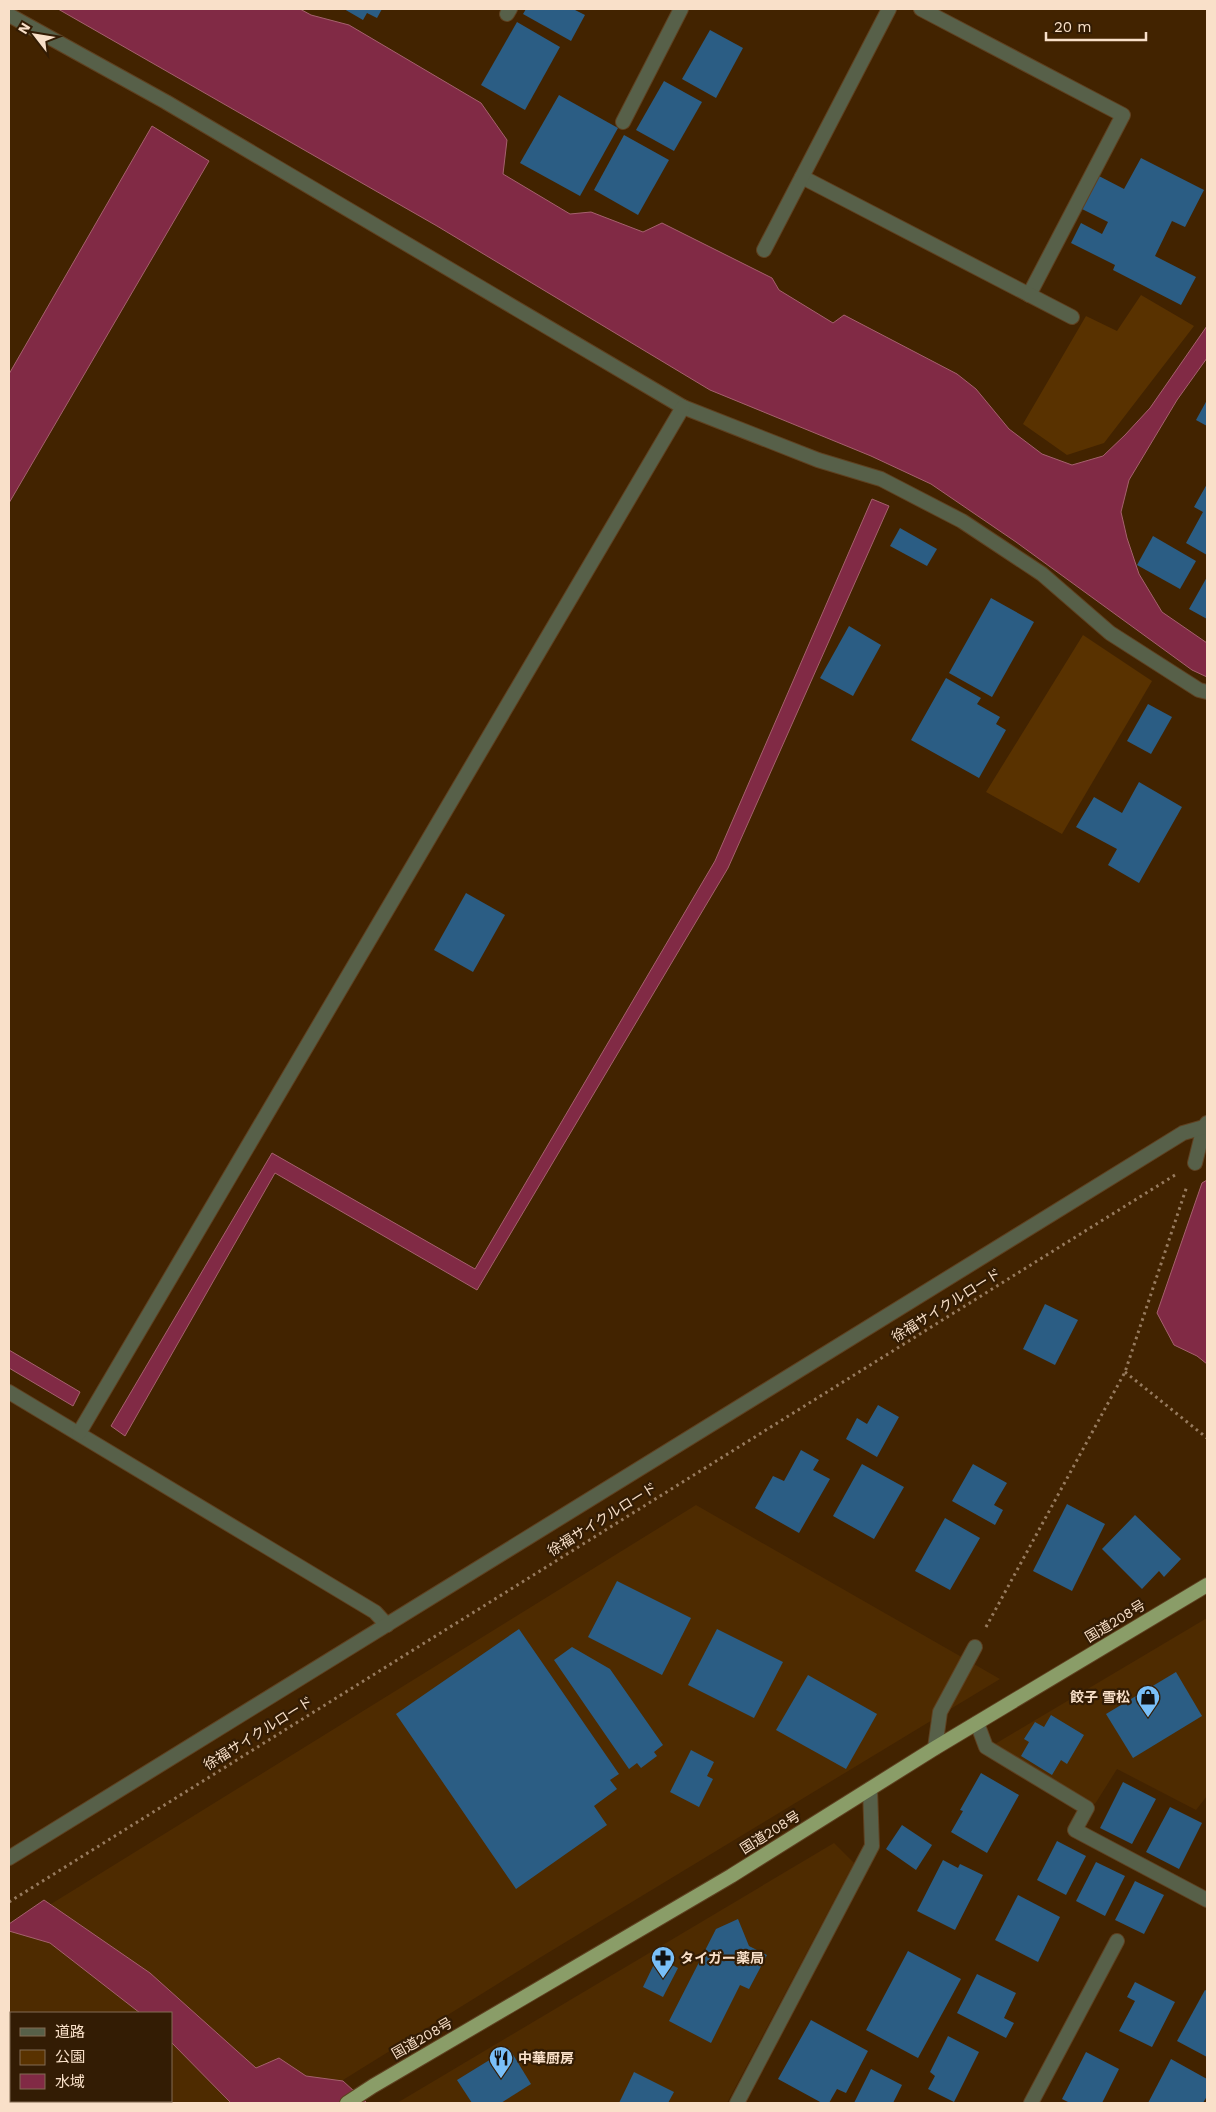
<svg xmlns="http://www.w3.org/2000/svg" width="1216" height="2112" font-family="'Work Sans','Noto Sans JP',sans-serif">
  <rect width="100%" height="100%" fill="#422300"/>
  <g fill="#4e2b00" fill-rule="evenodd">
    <path d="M696,1505l304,174 -459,278 -235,146h-297v-173zM11,2013h160v88h-160z"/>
    <polygon points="1207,1618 1207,1796 1196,1810 1117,1769 1095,1804 995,1744"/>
    <polygon points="834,1843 854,1863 727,2103 397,2103"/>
  </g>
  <g fill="#593200">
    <polygon points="1141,295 1194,326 1104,443 1067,455 1023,424 1086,316 1117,331"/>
    <polygon points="1083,635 1152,681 1062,834 986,792"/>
  </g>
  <g fill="#812a45" stroke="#a5616d">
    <polygon points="58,9 300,9 311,15 349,25 481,103 507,140 503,174 570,214 591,212 643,232 662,223 772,278 779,290 833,323 844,315 957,374 976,389 1009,429 1042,454 1072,465 1103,456 1125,435 1150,408 1207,326 1207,358 1177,400 1129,480 1121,512 1127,538 1139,574 1162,612 1207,643 1207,677 1192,670 1016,542 931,484 871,456 710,390 437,226"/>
    <polygon points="152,126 209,161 9,503 9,374"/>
    <polygon points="872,499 889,506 728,868 477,1290 275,1173 125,1436 111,1426 272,1153 475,1269 715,861"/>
    <polygon points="1207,1180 1207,1364 1197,1356 1174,1345 1157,1313 1202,1183"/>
    <polygon points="9,1350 80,1392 73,1406 9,1368"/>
    <polygon points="44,1900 150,1973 256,2068 279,2058 306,2076 343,2081 367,2103 231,2103 171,2042 171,2013 140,2013 50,1943 9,1931 9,1924"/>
  </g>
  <g fill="#2b5d84">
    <polygon points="344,9 382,9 377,18 367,13 363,20"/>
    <polygon points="526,9 573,9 585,15 571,41 523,14"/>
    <polygon points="517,22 560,47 525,110 481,85"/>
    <polygon points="710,30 743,48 716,98 682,79"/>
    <polygon points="664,81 702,102 674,151 636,130"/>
    <polygon points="559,95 618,128 580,196 520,163"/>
    <polygon points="624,135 669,160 638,215 594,190"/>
    <polygon points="1141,158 1204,190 1185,227 1172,221 1155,256 1196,277 1181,305 1113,270 1115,265 1071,243 1081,223 1102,234 1108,222 1080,208 1097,175 1124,189"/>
    <polygon points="1207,400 1207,426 1196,420"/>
    <polygon points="1207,484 1207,555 1186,543 1203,512 1194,507"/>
    <polygon points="900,528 937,549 927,566 890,546"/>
    <polygon points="1153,536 1196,561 1180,589 1137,565"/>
    <polygon points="1207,577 1207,619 1189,609"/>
    <polygon points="991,598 1034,622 992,697 949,673"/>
    <polygon points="849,626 881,645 853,696 820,678"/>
    <polygon points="946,678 981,698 977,704 1000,717 996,724 1006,730 979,778 911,740"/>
    <polygon points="1148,704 1172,717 1151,754 1127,741"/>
    <polygon points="1139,782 1182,807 1139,883 1108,865 1117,849 1076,827 1094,797 1122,813"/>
    <polygon points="466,893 505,915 473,972 434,950"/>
    <polygon points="1045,1304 1078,1320 1055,1365 1023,1349"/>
    <polygon points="878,1405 899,1417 877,1457 846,1439 857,1418 867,1424"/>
    <polygon points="801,1450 819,1460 813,1470 830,1479 799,1533 755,1508 773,1476 784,1481"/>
    <polygon points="862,1464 904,1487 874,1539 833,1516"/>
    <polygon points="973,1464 1007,1483 994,1505 1003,1510 995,1525 952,1501"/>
    <polygon points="1067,1504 1105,1524 1072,1591 1033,1571"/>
    <polygon points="1135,1515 1181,1559 1164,1577 1159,1571 1142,1589 1102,1549"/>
    <polygon points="945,1518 980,1538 950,1590 915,1571"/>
    <polygon points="617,1581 691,1618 662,1675 588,1637"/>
    <polygon points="519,1629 619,1774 610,1780 617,1789 594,1806 607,1825 516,1889 396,1714"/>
    <polygon points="717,1629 783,1662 754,1718 688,1685"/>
    <polygon points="572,1647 610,1669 663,1745 654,1752 657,1756 641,1768 637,1763 629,1769 554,1660"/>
    <polygon points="1176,1672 1202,1716 1133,1758 1106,1714"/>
    <polygon points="808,1675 877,1714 846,1769 776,1730"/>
    <polygon points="1051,1715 1084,1735 1067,1764 1061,1760 1052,1775 1021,1756 1029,1742 1024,1739 1035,1722 1044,1727"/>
    <polygon points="691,1750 714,1762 707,1776 713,1779 699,1807 670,1792"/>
    <polygon points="981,1773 1019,1795 987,1853 951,1832 963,1811 960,1810"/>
    <polygon points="1123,1782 1156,1799 1132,1844 1100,1828"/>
    <polygon points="1170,1807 1202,1823 1179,1869 1146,1852"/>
    <polygon points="902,1825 932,1845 916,1870 886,1849"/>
    <polygon points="1057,1841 1086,1856 1066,1895 1037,1880"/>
    <polygon points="943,1860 958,1868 960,1864 983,1875 955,1930 917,1911"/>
    <polygon points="1096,1862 1125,1876 1105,1916 1076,1901"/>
    <polygon points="1135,1881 1164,1895 1144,1934 1115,1920"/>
    <polygon points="1018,1895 1060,1917 1038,1962 995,1940"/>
    <polygon points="738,1919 749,1946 767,1955 749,1989 740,1985 711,2043 669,2021 716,1929"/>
    <polygon points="908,1951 961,1979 918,2058 866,2030"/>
    <polygon points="657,1958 678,1968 663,1997 643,1987"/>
    <polygon points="977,1974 1016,1993 1004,2018 1014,2023 1006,2038 957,2013"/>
    <polygon points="1135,1982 1175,2002 1152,2047 1119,2031 1135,2001 1127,1997"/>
    <polygon points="1205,1990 1207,1991 1207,2057 1177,2041"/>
    <polygon points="811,2020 868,2051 846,2093 837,2089 829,2103 822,2103 778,2079"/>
    <polygon points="948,2036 979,2052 954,2102 928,2089 935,2076 930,2072"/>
    <polygon points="509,2048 531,2084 501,2103 472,2103 457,2080"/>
    <polygon points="1086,2052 1119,2069 1102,2103 1070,2103 1062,2099"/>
    <polygon points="1171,2059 1207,2079 1207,2096 1203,2103 1148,2103"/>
    <polygon points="871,2069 902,2085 893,2103 854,2103"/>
    <polygon points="634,2072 674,2092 668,2103 619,2103"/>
  </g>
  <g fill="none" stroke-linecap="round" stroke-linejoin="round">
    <g stroke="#5f4120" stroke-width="16">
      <g id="minor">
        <polyline points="921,9 1123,115 1029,295"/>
        <polyline points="507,14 510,9"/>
        <polyline points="9,15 166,102 683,407 818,460 881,479 962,521 1042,574 1110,633 1199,690 1207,692"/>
        <polyline points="623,122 681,9"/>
        <polyline points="802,177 1072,317"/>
        <polyline points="764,250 889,9"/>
        <polyline points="1195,1163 1204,1127 1207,1123"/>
        <polyline points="9,1392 375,1612 387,1625"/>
        <polyline points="79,1433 683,407"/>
        <polyline points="977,1723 986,1747 1087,1808 1075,1830 1207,1900"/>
        <polyline points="935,1748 940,1712 975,1647"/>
        <polyline points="9,1858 1183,1133 1204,1127"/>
        <polyline points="737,2103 872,1846 870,1789"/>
        <polyline points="1031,2103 1117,1941"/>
      </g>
    </g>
    <g stroke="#5f4120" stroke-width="16">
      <polyline id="trunk" points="347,2103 373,2086 731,1876 935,1748 1207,1585"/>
    </g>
    <g stroke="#977b5e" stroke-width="3" stroke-dasharray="2.5 4" stroke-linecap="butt">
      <polyline points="1125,1372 1207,1438"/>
      <polyline points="986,1627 1125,1372 1187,1186"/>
      <polyline points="9,1902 1175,1175"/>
    </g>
    <use href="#minor" stroke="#576049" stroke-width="14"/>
    <use href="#trunk" stroke="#8a9d68" stroke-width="14"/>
  </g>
  <defs>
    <g id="shop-pin" transform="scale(1.25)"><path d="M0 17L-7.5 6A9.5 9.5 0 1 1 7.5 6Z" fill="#79bff8" stroke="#331c04"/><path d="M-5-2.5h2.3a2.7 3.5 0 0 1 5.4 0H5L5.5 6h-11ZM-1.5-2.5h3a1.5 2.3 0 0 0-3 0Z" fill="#111"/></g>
    <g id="pharmacy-pin" transform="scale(1.25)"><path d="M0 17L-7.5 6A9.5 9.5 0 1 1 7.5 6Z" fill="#79bff8" stroke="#331c04"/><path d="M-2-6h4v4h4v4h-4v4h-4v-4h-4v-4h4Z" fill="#111"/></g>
    <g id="restaurant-pin" transform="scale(1.25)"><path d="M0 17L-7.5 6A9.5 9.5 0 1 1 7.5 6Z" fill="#79bff8" stroke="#331c04"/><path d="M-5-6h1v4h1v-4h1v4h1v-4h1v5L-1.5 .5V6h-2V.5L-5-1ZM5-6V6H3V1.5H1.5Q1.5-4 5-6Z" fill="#111"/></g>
  </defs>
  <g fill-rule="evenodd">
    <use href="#shop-pin" x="1148" y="1697"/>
    <use href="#pharmacy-pin" x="663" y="1958"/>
    <use href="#restaurant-pin" x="501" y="2058"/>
  </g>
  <g text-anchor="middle" stroke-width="4.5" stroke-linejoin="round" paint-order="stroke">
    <g font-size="14" fill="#f9e0c9" stroke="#331c04">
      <text transform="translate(946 1305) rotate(-32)" y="5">徐福サイクルロード</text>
      <text transform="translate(602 1519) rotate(-32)" y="5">徐福サイクルロード</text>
      <text transform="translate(1115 1621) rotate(-31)" y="5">国道208号</text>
      <text transform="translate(258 1733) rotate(-32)" y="5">徐福サイクルロード</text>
      <text transform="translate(770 1832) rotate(-32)" y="5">国道208号</text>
      <text transform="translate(422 2038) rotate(-30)" y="5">国道208号</text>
    </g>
    <g font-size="14" font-weight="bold" fill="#f9e0c9" stroke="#331c04" text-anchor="start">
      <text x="1130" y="1702" text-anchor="end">餃子 雪松</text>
      <text x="680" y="1963">タイガー薬局</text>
      <text x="518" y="2063">中華厨房</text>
    </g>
  </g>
  <rect width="1216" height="2112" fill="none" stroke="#f9e0c9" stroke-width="20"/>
  <rect x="10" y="2012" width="162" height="90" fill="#331c04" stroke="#826a53"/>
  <rect x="20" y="2028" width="25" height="8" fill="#576049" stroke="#826a53"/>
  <text x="55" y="2037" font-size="15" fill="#f9e0c9">道路</text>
  <rect x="20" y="2050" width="25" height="15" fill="#593200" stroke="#826a53"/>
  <text x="55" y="2062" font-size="15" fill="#f9e0c9">公園</text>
  <rect x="20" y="2074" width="25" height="15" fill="#812a45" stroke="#826a53"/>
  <text x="55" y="2087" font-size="15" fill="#f9e0c9">水域</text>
  <g transform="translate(35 35) rotate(301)" stroke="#331c04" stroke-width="4" paint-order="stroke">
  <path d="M0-4L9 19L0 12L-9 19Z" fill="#f9e0c9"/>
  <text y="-8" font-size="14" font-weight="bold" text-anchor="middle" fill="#f9e0c9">N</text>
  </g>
  <path d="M1046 32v8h100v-8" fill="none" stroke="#f9e0c9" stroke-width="2.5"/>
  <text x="1054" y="32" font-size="15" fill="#f9e0c9" stroke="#331c04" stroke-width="4" paint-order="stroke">20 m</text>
</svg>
